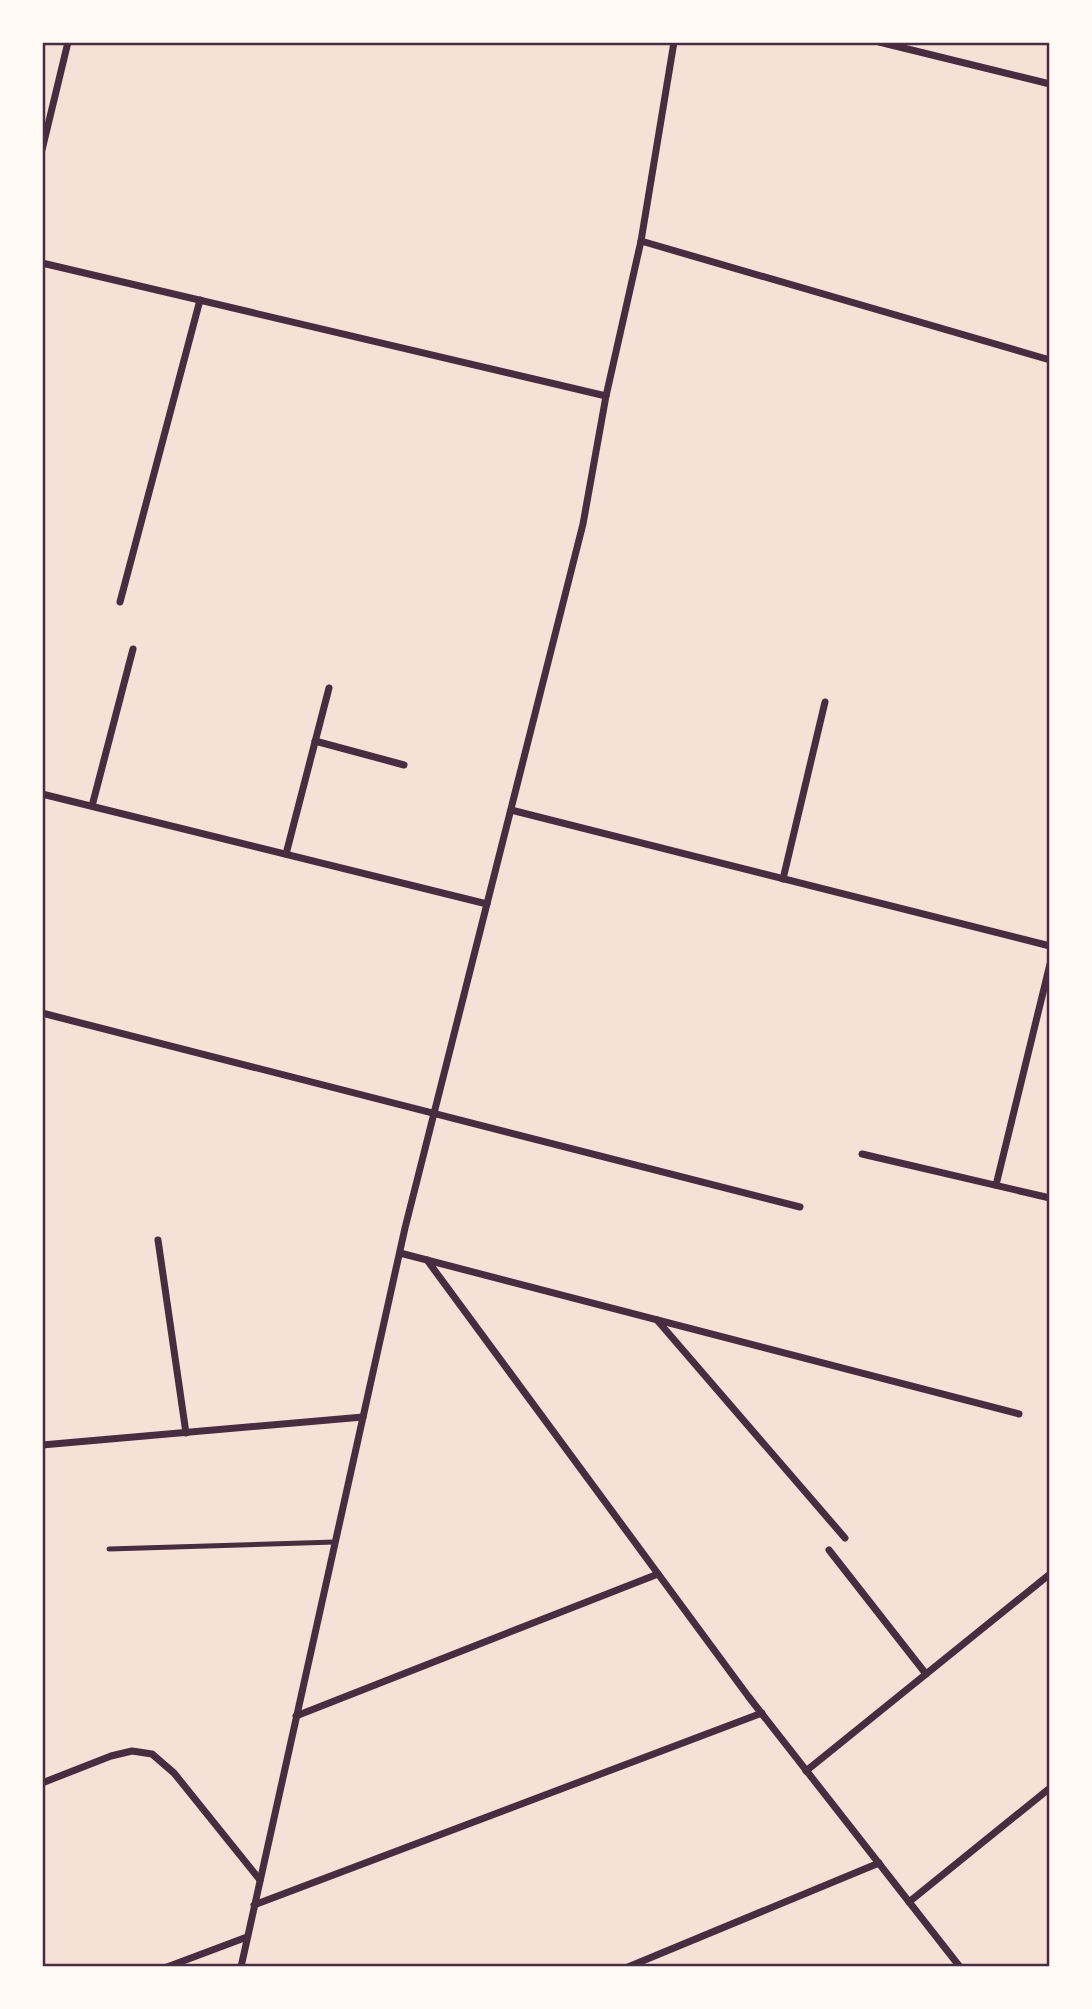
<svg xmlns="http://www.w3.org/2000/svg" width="1092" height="2009" font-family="'IBM Plex Sans',sans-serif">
  <rect width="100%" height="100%" fill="#f7e1d7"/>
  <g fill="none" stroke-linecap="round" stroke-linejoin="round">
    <polyline stroke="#4a2c40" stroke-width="5" points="109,1549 335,1542"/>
    <g stroke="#4a2c40" stroke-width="7">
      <polyline points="879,42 1050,84"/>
      <polyline points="42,150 68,42"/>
      <polyline points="641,241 1050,360"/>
      <polyline points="42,263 606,396"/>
      <polyline points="120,602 200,300"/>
      <polyline points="315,741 404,765"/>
      <polyline points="42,794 487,904"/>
      <polyline points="92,806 133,649"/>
      <polyline points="511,810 1050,946"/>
      <polyline points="286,854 329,688"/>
      <polyline points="783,879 825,702"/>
      <polyline points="42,1013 800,1207"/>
      <polyline points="862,1154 1050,1198"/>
      <polyline points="996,1185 1050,964"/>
      <polyline points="158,1240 186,1433"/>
      <polyline points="400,1253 1019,1414"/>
      <polyline points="427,1260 748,1696 960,1967"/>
      <polyline points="657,1320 845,1538"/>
      <polyline points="42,1445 363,1417"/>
      <polyline points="829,1550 926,1674"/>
      <polyline points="296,1716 658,1574"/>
      <polyline points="806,1771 1050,1574"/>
      <polyline points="42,1783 111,1756 132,1751 152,1754 174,1773 260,1880"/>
      <polyline points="909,1902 1050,1788"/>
      <polyline points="254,1905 762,1713"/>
      <polyline points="167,1967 247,1937"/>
      <polyline points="241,1967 405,1228 583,524 606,396 641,241 674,42"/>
      <polyline points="628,1967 879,1863"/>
    </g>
  </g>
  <rect width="1092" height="2009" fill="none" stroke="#fffaf5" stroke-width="88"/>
  <rect x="44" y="44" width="1004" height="1921" fill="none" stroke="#4a2c40" stroke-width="2.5"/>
</svg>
